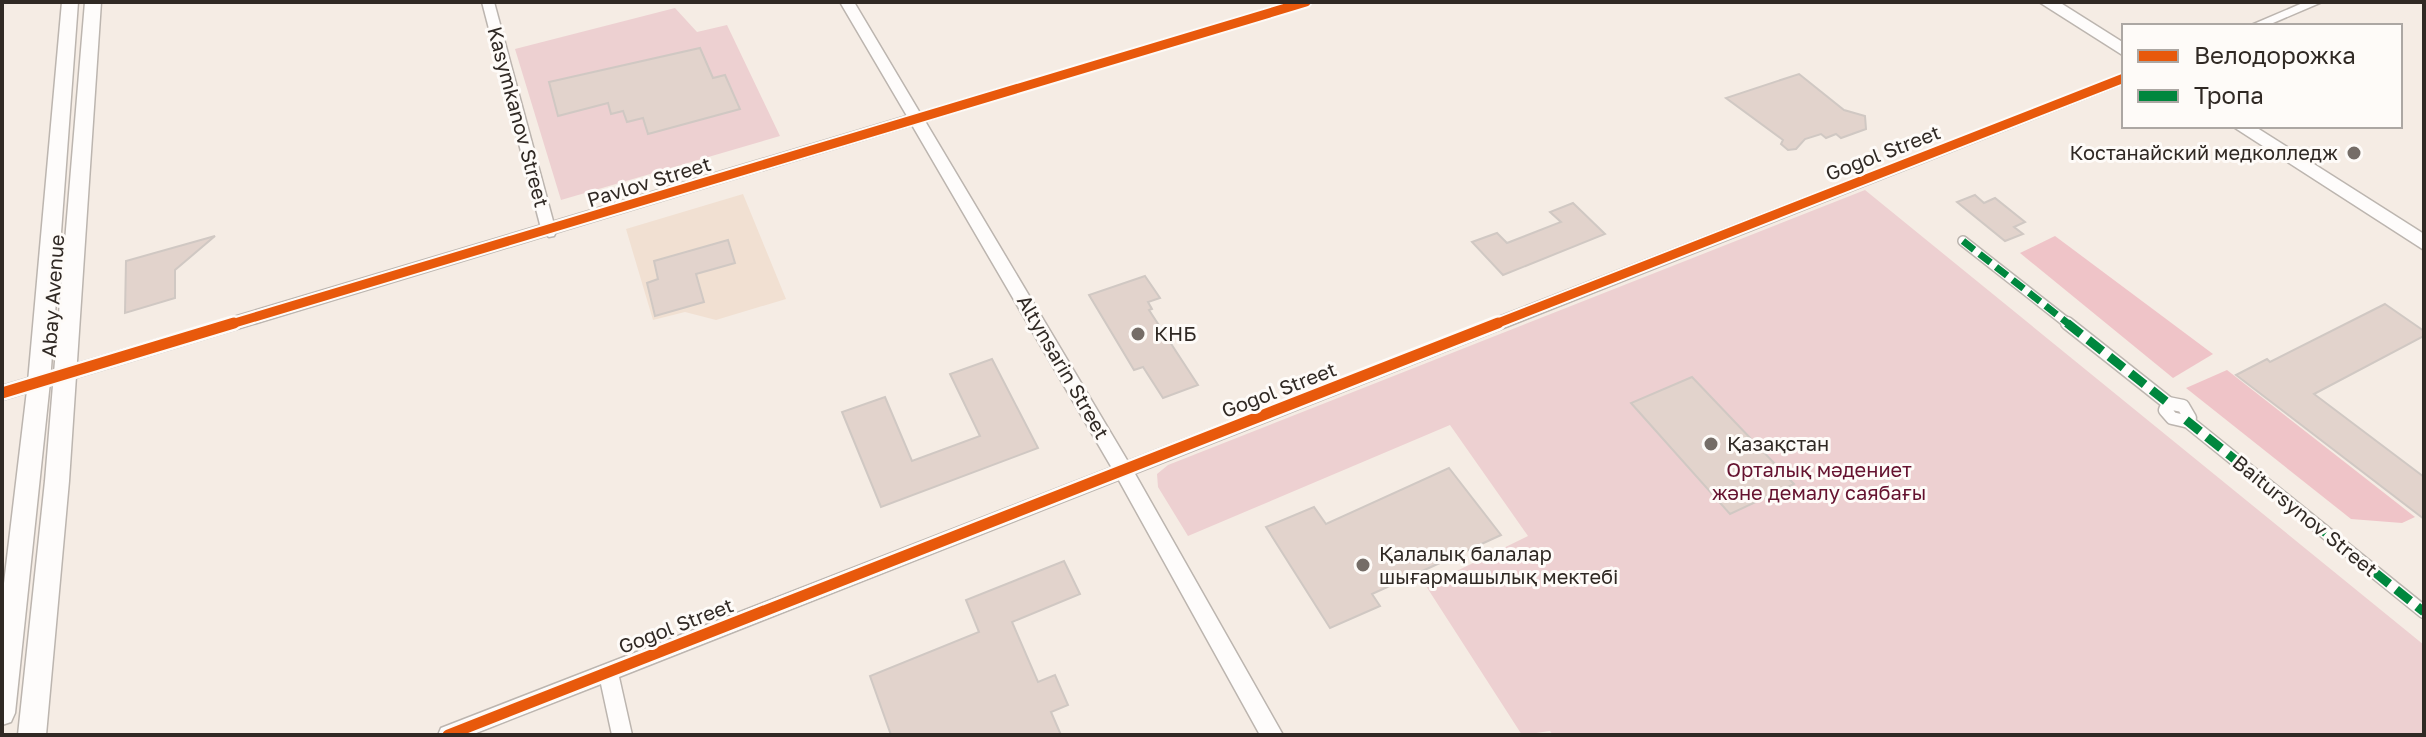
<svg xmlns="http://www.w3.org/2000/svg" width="2426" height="737" font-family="'Golos Text',sans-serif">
  <rect width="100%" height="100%" fill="#f5ece4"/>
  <polygon fill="#f1e0d2" points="743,194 786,299 716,320 685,312 653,320 626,229"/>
  <g fill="#edd0d1">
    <polygon points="675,8 697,32 727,25 780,136 561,200 515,49"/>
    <polygon points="1865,190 2424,645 2424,735 1553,735 1550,731 1522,735 1426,586 1528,536 1450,425 1188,536 1158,487 1157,474 1168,465"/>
  </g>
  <g fill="#efc4c8">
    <polygon points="2055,236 2213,354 2173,378 2020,253"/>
    <polygon points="2227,370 2415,517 2402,523 2351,519 2186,388"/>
  </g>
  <g fill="#e2d3cc" stroke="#d0c8c3" stroke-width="2">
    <polygon points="700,48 713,78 725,75 740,109 648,134 643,118 627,122 623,111 611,114 608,103 558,116 549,82"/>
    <polygon points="1799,74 1844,110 1865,116 1866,129 1841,138 1836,134 1826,138 1821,134 1805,139 1796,149 1788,150 1781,144 1783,140 1726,98"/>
    <polygon points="1975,195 1984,203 1995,198 2025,222 2014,227 2023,234 2005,241 1957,202"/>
    <polygon points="1573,203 1605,234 1503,275 1472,242 1497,233 1507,243 1561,222 1550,212"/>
    <polygon points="215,236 175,270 175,298 125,313 126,261"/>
    <polygon points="728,240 735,263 696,274 704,302 655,316 647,283 658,279 654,261"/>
    <polygon points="1145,276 1160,298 1148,302 1152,309 1149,310 1198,385 1163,398 1143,367 1134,370 1089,295"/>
    <polygon points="2385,304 2424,331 2424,336 2314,394 2424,477 2424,519 2236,375 2267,359 2270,362"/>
    <polygon points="992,359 1038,448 881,507 842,412 885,397 912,461 980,436 950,374"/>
    <polygon points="1692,377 1794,484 1730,514 1631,403"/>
    <polygon points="1449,468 1501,535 1372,594 1380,606 1330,628 1266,527 1314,507 1326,524"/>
    <polygon points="1064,561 1080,594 1012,622 1038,682 1055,675 1068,705 1051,712 1061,735 891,735 870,676 979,632 966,600"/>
  </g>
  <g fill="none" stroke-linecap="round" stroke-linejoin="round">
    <g stroke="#bcb5af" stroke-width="12">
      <polyline id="pedestrian-far1" points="1963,241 2070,325"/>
    </g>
    <g stroke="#bcb5af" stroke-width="15">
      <g id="pedestrian">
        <polyline points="2067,323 2168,403"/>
        <polygon points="2168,403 2183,406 2190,418 2185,421 2172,418 2165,410"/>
        <polyline points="2186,420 2424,612"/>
      </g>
    </g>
    <g stroke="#bcb5af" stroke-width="3">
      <g id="minor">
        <polygon points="482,2 494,2 556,232 554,236 549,237 542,232"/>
        <polygon points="2305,2 2322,2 2266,26 2249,26"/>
        <polygon points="2124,74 2124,83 619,677 632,735 612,735 601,684 471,735 438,735 441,728"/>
      </g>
    </g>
    <g stroke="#bcb5af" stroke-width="3">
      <polygon id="tertiary" points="840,2 854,2 920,113 1291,2 1313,2 925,121 1130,465 1283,735 1260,735 1116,475 912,125 2,400 2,386 907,116"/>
    </g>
    <g stroke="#bcb5af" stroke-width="3">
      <g id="secondary">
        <polygon points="62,2 78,2 50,382 15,713 11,722 2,725 2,600 28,382"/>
        <polygon points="85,2 101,2 69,481 46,735 18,735 45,481"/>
        <polygon points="2039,2 2059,2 2124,43 2124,56"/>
        <polygon points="2232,126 2254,126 2424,234 2424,250"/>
      </g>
    </g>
    <use href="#pedestrian-far1" stroke="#fefcfb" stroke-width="9"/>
    <use href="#pedestrian" stroke="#fefcfb" stroke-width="12"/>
    <use href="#minor" fill="#fefcfb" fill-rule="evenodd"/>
    <use href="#tertiary" fill="#fefcfb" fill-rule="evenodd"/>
    <use href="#secondary" fill="#fefcfb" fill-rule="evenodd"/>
    <polyline stroke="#00873e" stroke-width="7" stroke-dasharray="14 7" stroke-linecap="butt" points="1963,241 2070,325"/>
    <g stroke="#00873e" stroke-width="9" stroke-dasharray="18 9" stroke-linecap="butt">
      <polyline points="2067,323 2168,403"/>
      <polyline points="2186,420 2424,612"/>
    </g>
    <g stroke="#fefbf8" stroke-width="13">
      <g id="cycleway-far1">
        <polyline points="228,325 1306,2"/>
        <polyline points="1493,325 2124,78"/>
      </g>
    </g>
    <g stroke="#fefbf8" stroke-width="16">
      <g id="cycleway">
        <polyline points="2,393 234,323"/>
        <polyline points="448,735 1498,323"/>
      </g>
    </g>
    <use href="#cycleway-far1" stroke="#e8590c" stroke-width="9"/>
    <use href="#cycleway" stroke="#e8590c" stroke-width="11"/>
  </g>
  <g fill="#756d67" stroke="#fefbf8" stroke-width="3">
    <circle cx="2354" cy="153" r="8"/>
    <circle cx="1138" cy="334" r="8"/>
    <circle cx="1711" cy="444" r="8"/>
    <circle cx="1363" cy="565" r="8"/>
  </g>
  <g text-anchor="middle" stroke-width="6" stroke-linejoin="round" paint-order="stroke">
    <g font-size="20" fill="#302924" stroke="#fefbf8">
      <text transform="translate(518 117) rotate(75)" y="7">Kasymkanov Street</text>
      <text transform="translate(1883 153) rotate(-21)" y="7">Gogol Street</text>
      <text transform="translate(649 182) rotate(-17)" y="7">Pavlov Street</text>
      <text transform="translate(53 296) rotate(-86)" y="7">Abay Avenue</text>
      <text transform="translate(1063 367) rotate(60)" y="7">Altynsarin Street</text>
      <text transform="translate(1279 390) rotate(-21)" y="7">Gogol Street</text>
      <text transform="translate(2305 516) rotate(39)" y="7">Baitursynov Street</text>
      <text transform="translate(676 626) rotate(-21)" y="7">Gogol Street</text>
    </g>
    <g font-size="20" fill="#302924" stroke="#fefbf8" text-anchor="start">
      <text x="2338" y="160" text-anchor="end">Костанайский медколледж</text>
      <text x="1154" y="341">КНБ</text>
      <text x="1727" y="451">Қазақстан</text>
      <text x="1379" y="561">Қалалық балалар<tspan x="1379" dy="23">шығармашылық мектебі</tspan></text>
    </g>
    <g font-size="20" fill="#65122f" stroke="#fefbf8">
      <text x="1819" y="477">Орталық мәдениет<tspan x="1819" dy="23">және демалу саябағы</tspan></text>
    </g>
  </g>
  <rect width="2426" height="737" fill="none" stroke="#302924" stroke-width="8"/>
  <rect x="2122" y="24" width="280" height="104" fill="#fefbf8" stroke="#aca7a3" stroke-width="2"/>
  <rect x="2138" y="50" width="40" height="12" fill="#e8590c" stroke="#aca7a3" stroke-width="2"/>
  <text x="2194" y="64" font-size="24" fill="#302924">Велодорожка</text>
  <rect x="2138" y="90" width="40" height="12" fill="#00873e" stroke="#aca7a3" stroke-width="2"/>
  <text x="2194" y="104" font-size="24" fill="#302924">Тропа</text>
</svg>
